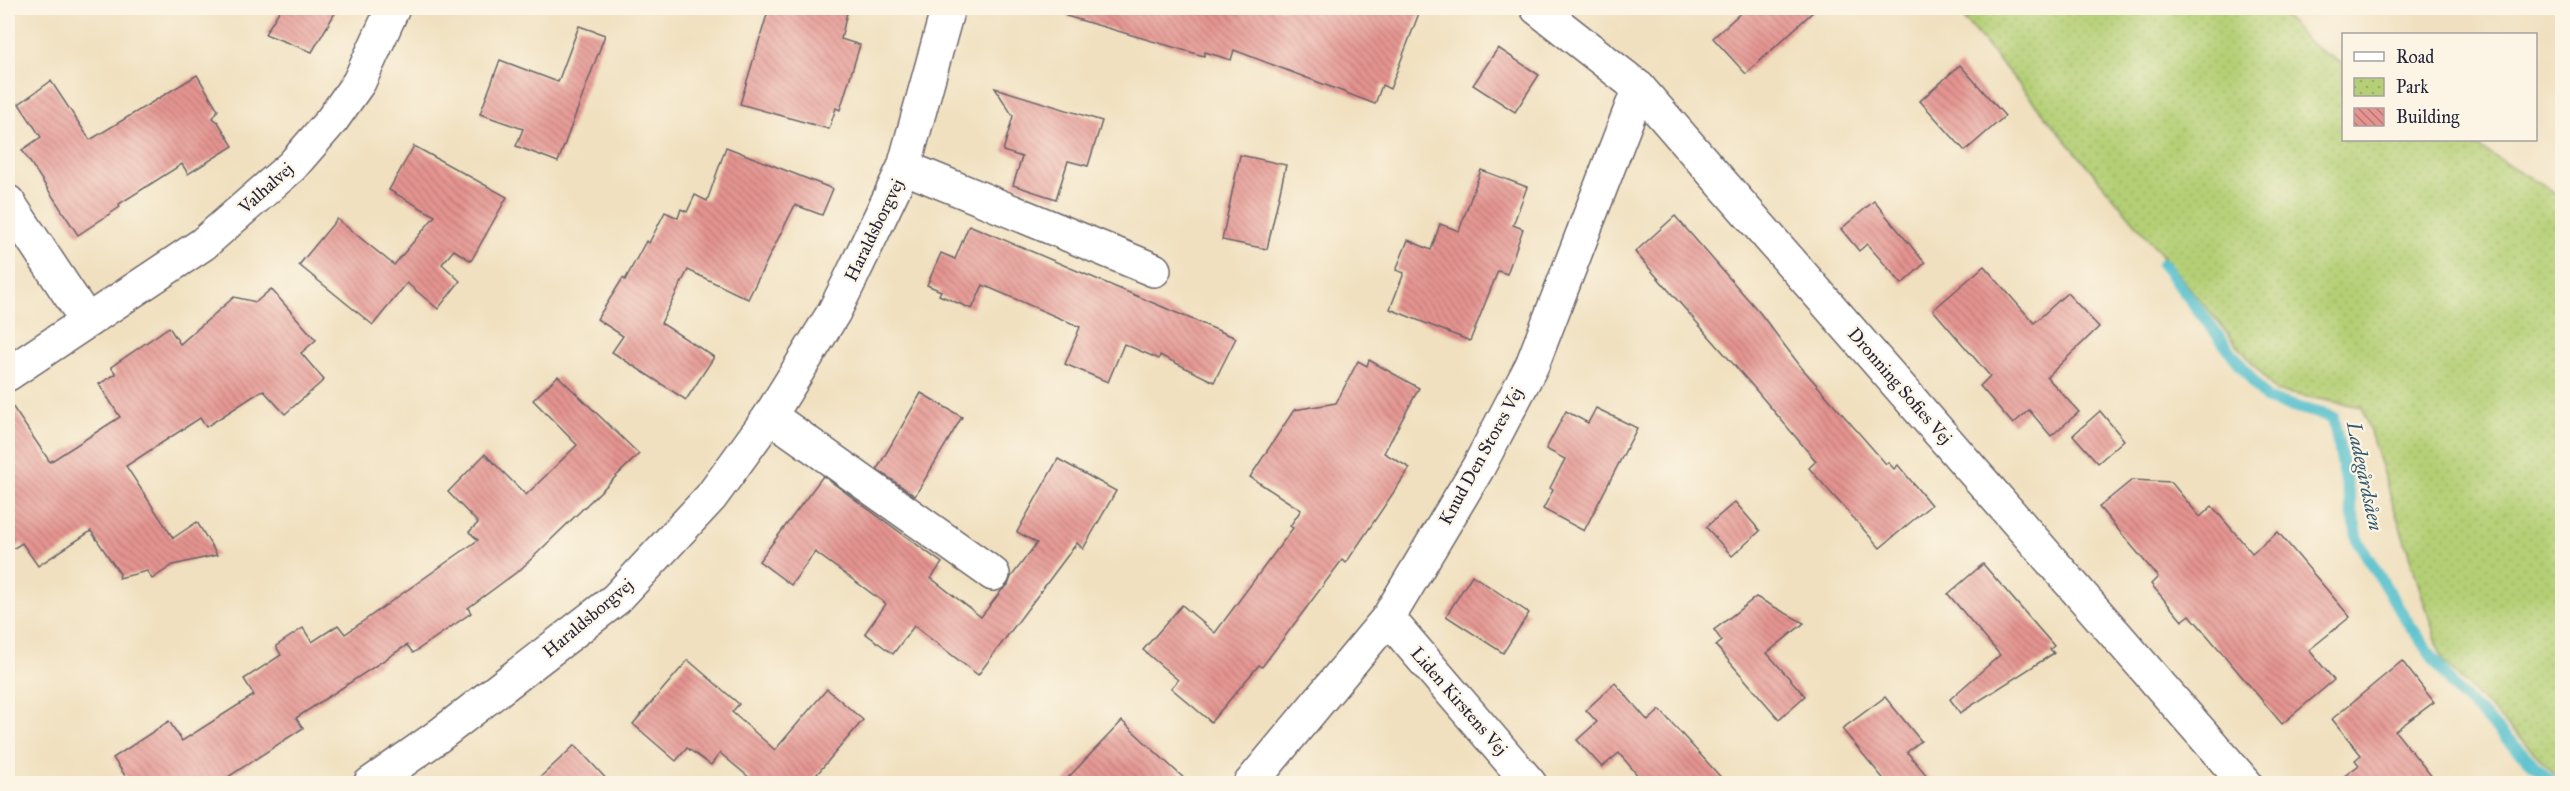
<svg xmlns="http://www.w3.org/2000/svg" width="2570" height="791" font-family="'IM FELL Great Primer',serif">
  <defs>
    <pattern id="park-dots" width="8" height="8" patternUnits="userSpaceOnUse" patternTransform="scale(1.5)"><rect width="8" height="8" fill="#b4cf75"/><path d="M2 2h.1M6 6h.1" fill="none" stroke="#9ab166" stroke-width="1.8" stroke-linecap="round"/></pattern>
    <pattern id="building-back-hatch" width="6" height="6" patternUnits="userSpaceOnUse" patternTransform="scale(1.5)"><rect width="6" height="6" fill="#e59490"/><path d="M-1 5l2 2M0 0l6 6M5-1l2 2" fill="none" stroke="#b97877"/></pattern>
  </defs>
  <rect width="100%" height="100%" fill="#fcf5e5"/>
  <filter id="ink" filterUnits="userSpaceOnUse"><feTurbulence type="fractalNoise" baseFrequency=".0167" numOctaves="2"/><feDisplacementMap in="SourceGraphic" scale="12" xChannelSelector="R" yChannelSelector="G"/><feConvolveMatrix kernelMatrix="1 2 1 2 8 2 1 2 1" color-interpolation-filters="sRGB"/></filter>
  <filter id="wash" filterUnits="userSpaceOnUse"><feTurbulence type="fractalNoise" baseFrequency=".008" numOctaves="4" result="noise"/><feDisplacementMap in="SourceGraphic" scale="24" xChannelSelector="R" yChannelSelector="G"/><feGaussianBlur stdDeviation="1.35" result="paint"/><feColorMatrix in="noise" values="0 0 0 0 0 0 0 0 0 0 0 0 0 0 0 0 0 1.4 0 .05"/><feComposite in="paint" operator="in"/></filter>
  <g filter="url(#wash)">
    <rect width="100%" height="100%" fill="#f0e0bf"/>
    <polygon fill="url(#park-dots)" stroke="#6b7858" stroke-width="1.5" points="1955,8 2278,8 2308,43 2343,64 2344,140 2467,140 2562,197 2562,781 2443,661 2362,407 2276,391"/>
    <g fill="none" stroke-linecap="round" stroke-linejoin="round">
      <polyline stroke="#54c0cd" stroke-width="12" points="2163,264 2267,399 2333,417 2358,541 2404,617 2456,690 2554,784"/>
    </g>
    <g id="blocks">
      <g fill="url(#building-back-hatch)">
        <polygon points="281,8 338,8 312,52 265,34"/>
        <polygon points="769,8 848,8 841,39 860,45 840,110 836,108 829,129 740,104"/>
        <polygon points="1067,8 1421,8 1390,89 1382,85 1375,104 1234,50 1231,60 1205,52 1204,56 1066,16"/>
        <polygon points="1746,8 1817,8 1746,74 1713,38"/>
        <polygon points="579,26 605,35 558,162 516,146 523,129 480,114 500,60 558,82"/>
        <polygon points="1498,48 1539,75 1515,112 1473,85"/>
        <polygon points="1960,65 2005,116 1965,151 1920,101"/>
        <polygon points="197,75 218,110 213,118 218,122 233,146 188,174 182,164 119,204 120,207 78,235 22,150 41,137 19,104 51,81 90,140"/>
        <polygon points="995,88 1102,121 1088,166 1068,161 1056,199 1013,185 1022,157 1003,151 1013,116"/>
        <polygon points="414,146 507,197 471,261 454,250 442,264 460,281 438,309 407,283 373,325 299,265 337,219 394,265 435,216 389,190"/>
        <polygon points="726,147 833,189 822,215 795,205 748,299 688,270 661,323 714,357 686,400 612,352 623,336 597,319 623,278 625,280 646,241 649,243 665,212 678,218 681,209 687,212 695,195 707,201"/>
        <polygon points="1240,155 1286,165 1267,249 1222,240"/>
        <polygon points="1481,170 1527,187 1513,225 1523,229 1507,274 1498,271 1470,341 1390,309 1404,273 1396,270 1408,240 1431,250 1440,224 1459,231"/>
        <polygon points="1874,201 1925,263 1902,284 1867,244 1859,251 1841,229"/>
        <polygon points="1675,216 1760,313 1801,367 1886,464 1888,462 1894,469 1898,465 1931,505 1880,548 1809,468 1816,461 1750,383 1635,252"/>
        <polygon points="969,225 1236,338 1214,382 1160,355 1159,359 1124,344 1108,382 1065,364 1080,327 983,285 972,309 939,295 941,291 927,285 941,253 955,259"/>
        <polygon points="1984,266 2034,323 2067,293 2099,327 2047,377 2079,412 2051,436 2029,410 2013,424 1980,386 1990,376 1933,310"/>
        <polygon points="271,289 316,340 301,353 324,380 285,414 263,390 206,427 200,418 126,466 173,538 197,522 217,555 173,565 152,579 147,571 119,578 120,574 91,531 38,566 22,543 8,552 8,400 50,462 120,417 99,384 116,374 111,367 169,327 180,344 234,297 256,302"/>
        <polygon points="1369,360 1419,388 1384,453 1410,468 1346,563 1342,560 1262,667 1259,665 1211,722 1171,688 1178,680 1143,650 1182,605 1215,633 1293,528 1290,526 1301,510 1250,477 1294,410 1336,403 1358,361 1367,366"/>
        <polygon points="558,376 639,454 521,569 468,608 471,613 413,653 407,645 296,718 303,728 219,783 130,783 113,758 169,721 182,741 254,695 244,679 281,655 276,646 303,628 312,642 338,625 345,634 478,540 469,532 478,523 448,492 485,454 526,495 577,445 533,400"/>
        <polygon points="921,393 962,417 915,496 877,469"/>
        <polygon points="1596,408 1637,428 1584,531 1543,509 1553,490 1550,488 1565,459 1546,449 1566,411 1588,423"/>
        <polygon points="2100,411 2124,440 2098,463 2073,435"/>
        <polygon points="1058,459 1116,491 1083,549 1077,543 978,675 914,626 893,654 865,633 886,604 815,552 791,585 759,561 823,476 942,563 931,578 981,617 1001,591 1008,585 1011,577 1037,543 1017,532"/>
        <polygon points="2132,480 2171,482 2200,517 2212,506 2252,553 2278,532 2350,617 2309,650 2334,680 2282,724 2190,615 2182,621 2151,584 2158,577 2099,507"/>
        <polygon points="1735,502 1760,531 1732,556 1706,527"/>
        <polygon points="1983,564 2054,646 2050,649 2054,653 1960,713 1950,699 2000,655 1948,594"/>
        <polygon points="1472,575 1529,613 1503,653 1446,616"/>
        <polygon points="1756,597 1804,623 1767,653 1805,696 1779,719 1716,646 1722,641 1714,630"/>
        <polygon points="688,660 739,704 732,712 775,750 827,689 863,720 811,781 814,783 746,783 751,779 720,753 711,765 687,748 676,761 633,724"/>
        <polygon points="2402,661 2434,702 2395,731 2437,783 2335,783 2359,765 2355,760 2361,755 2332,719"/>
        <polygon points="1615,683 1648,721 1660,710 1726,783 1644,783 1619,753 1602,767 1577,740 1597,722 1586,710"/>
        <polygon points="1885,697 1921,741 1907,752 1933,783 1887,783 1842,729"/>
        <polygon points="1122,721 1189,783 1063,783"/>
        <polygon points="575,745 610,783 534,783"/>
      </g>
    </g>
  </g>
  <g filter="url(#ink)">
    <use href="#blocks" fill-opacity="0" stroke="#6a6469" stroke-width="1.5"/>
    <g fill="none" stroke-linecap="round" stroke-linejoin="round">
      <g stroke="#6a6469" stroke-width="36">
        <g id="street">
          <polyline points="1537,8 1639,88 2246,784"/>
          <polyline points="904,167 1154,270"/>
          <polyline points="8,202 87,321"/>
          <polyline points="8,374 203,244 292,166 332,120 359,82 393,8"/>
          <polyline points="770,416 993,574"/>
          <polyline points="1388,618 1530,784"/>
          <polyline points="1250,784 1388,618 1479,466 1532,365 1639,88"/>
        </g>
      </g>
      <g stroke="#6a6469" stroke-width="36">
        <polyline id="secondary" points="370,784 437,737 616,599 711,497 770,416 834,312 848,284 904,167 948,8"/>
      </g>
      <use href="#street" stroke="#fff" stroke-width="33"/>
      <use href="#secondary" stroke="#fff" stroke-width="33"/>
    </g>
  </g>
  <g text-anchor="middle" stroke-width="4.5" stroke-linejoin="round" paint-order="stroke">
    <g font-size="18" fill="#22223b" stroke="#fcf5e5">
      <text transform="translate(266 188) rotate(-42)" y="6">Valhalvej</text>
      <text transform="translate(874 230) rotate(-64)" y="6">Haraldsborgvej</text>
      <text transform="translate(1900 386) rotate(49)" y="6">Dronning Sofies Vej</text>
      <text transform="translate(1481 456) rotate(-61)" y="6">Knud Den Stores Vej</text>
      <text transform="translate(588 618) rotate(-40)" y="6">Haraldsborgvej</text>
      <text transform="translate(1459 701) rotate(49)" y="6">Liden Kirstens Vej</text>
    </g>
    <g font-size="20" font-style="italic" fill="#34596e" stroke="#fcf5e5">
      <text transform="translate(2365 476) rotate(78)" y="7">Ladegårdsåen</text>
    </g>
  </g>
  <rect width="2570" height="791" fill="none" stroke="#fcf5e5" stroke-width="30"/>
  <rect x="2342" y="33" width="195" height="108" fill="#fcf5e5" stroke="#a5a1a1" stroke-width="1.5"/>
  <rect x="2354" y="52" width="30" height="9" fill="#ffffff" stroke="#a5a1a1" stroke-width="1.5"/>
  <text x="2396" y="63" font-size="18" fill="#22223b">Road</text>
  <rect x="2354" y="78" width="30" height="18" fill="url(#park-dots)" stroke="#a5a1a1" stroke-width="1.5"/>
  <text x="2396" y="93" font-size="18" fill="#22223b">Park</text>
  <rect x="2354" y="108" width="30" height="18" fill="url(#building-back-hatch)" stroke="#a5a1a1" stroke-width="1.5"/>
  <text x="2396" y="123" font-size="18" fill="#22223b">Building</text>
</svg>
